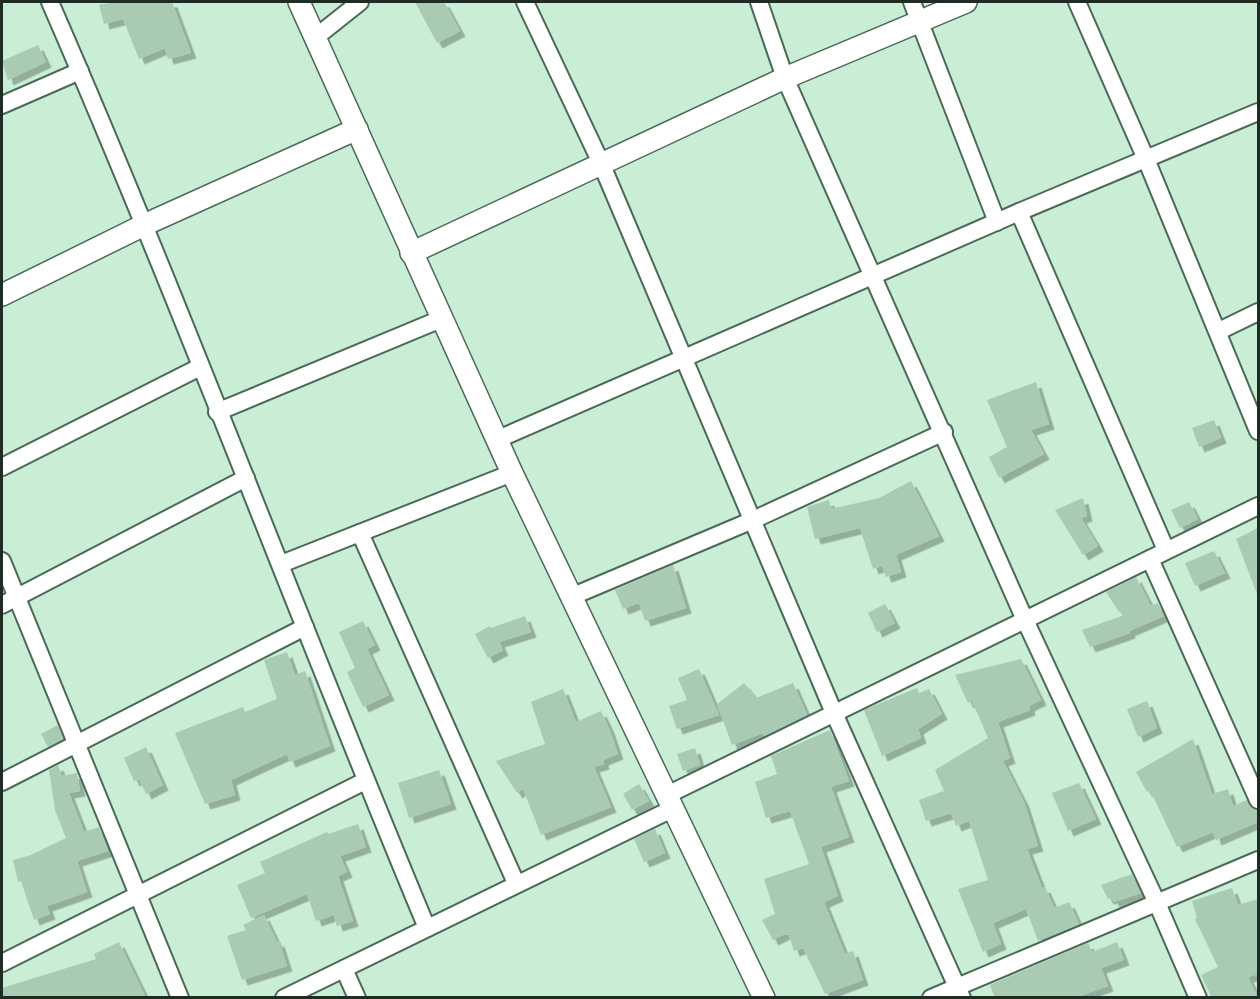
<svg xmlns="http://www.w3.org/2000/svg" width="1260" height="999" font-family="'Public Sans',sans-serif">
  <defs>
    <filter id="shadow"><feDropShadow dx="5.5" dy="5.5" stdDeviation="0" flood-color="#0004"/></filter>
  </defs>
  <rect width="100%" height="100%" fill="#caedd5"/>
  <g fill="#a9cbb3" filter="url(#shadow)">
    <polygon points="114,2 172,2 191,53 168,59 165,48 139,59 123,19 104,24 99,5"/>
    <polygon points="415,2 444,2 460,31 437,43"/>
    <polygon points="38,45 46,62 8,80 2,61"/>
    <polygon points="1036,382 1049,424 1031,430 1044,454 999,478 989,457 1007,447 987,400"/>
    <polygon points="1214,420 1221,438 1199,447 1192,428"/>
    <polygon points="911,481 939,536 896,555 901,572 886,577 882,566 873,569 860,528 815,539 807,507 829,500 831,509 879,498"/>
    <polygon points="1083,498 1087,516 1081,518 1098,546 1083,555 1055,510"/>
    <polygon points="1189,502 1198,519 1180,528 1171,510"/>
    <polygon points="1258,528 1258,593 1257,594 1236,539"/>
    <polygon points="1214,551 1225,573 1195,586 1185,563"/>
    <polygon points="673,565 686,608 645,621 639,603 623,609 615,590"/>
    <polygon points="1136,577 1151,606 1158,603 1164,616 1129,631 1130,633 1090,647 1082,630 1122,616 1122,610 1119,612 1106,592"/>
    <polygon points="885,604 895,623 877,632 868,613"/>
    <polygon points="525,616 531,632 499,642 503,650 488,658 475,634 490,626 491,628"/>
    <polygon points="363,621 375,645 367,649 389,695 363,707 347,672 355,668 339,632"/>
    <polygon points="287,652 295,675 305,671 330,746 290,762 287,754 231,780 235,795 205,804 175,733 243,707 245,712 277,699 264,660"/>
    <polygon points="1021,659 1041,700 1029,706 1030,710 998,722 1010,758 1003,761 1024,802 1038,846 1027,849 1042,888 1045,887 1054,908 1069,902 1079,924 1038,941 1026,909 993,923 1001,944 983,952 958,889 988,880 969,821 956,826 951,813 926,821 919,800 944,791 935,770 988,738 972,701 968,703 955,675"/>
    <polygon points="699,669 719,715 677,729 669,706 687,700 678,678"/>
    <polygon points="744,683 756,698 793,683 807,715 764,736 763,733 732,745 717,704"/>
    <polygon points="917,688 919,693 929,689 942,714 918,729 921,738 882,756 864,710"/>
    <polygon points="563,689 576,722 601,711 609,728 618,754 603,760 604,764 594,767 611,807 541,835 523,789 517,793 496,761 545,744 531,702"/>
    <polygon points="1147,701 1157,728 1138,737 1127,709"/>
    <polygon points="58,725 63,739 48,747 41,734"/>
    <polygon points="830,730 849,781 831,787 849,837 821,847 838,896 824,902 845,954 853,951 863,980 825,994 803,948 794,951 789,935 785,934 773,940 762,920 775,914 764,879 809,864 790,811 766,818 755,782 777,774 771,756"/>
    <polygon points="1193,739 1212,794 1228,789 1233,806 1247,800 1256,810 1258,822 1216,840 1213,832 1177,847 1150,790 1147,792 1136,772"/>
    <polygon points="146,747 163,785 146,794 139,779 134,781 124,758"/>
    <polygon points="695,748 700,765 683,771 677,754"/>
    <polygon points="58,765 62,776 77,773 80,791 69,793 84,832 99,827 108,851 77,861 87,892 47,906 50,914 34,920 21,881 18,882 13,860 31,855 66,838 55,810 49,770"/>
    <polygon points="439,770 451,804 409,818 398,783"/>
    <polygon points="1079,783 1096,819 1068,831 1052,793"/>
    <polygon points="639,784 649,801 632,810 623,794"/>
    <polygon points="358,824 366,847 340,856 347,872 338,876 353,921 337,926 334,915 316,921 307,894 251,918 237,885 265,873 260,862 327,832 328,834"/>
    <polygon points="655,829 665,853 644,862 634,839"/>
    <polygon points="1132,874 1141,893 1114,902 1112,898 1108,899 1101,885"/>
    <polygon points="1232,888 1238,905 1258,899 1258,974 1248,977 1258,998 1212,998 1201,975 1218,967 1195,919 1197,918 1192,901"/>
    <polygon points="264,915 277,942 279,941 287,966 242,980 227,936 246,930 243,925"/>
    <polygon points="119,942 146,998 2,998 2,988 96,959 94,954"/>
    <polygon points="1117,942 1124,960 1101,968 1108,986 1074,998 995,998 990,985 1088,943 1092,952"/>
  </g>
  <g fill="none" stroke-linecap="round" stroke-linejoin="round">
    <g stroke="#4b6a55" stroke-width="20">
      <g id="minor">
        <path d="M50,2c133,305 248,618 377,926"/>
        <polyline points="525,2 601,163 834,713 962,998"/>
        <polyline points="759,2 785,78 1025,620 1157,903 1198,998"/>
        <polyline points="912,2 997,222"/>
        <polyline points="1077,2 1146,159 1258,431"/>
        <polyline points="316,37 360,2"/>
        <polyline points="2,105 80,71"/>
        <polyline points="1019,212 1166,550"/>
        <polyline points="1219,331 1258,312"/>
        <polyline points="217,412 441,319"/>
        <polyline points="496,440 1019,212 1258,112"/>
        <polyline points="2,467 200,367"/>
        <polyline points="360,533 516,883"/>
        <polyline points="1150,559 1258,800"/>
        <polyline points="2,561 180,998"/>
        <polyline points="281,564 512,473"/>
        <polyline points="573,596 753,520 944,432"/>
        <polyline points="2,605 246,478"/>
        <polyline points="2,782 305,627"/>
        <polyline points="665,796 1258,506"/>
        <polyline points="2,963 365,781"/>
        <polyline points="344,969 357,998"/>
        <polyline points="284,998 672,809"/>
        <polyline points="931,998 1258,860"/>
      </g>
    </g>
    <g stroke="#4b6a55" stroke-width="24">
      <g id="tertiary">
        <polyline points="299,2 512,473 764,998"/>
        <polyline points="411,253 785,78 966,2"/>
        <polyline points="2,295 144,225 357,129"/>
      </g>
    </g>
    <use href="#minor" stroke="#fff" stroke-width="16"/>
    <use href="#tertiary" stroke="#fff" stroke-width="21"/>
  </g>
  <rect width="1260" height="999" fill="none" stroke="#1f2c23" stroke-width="6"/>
</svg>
